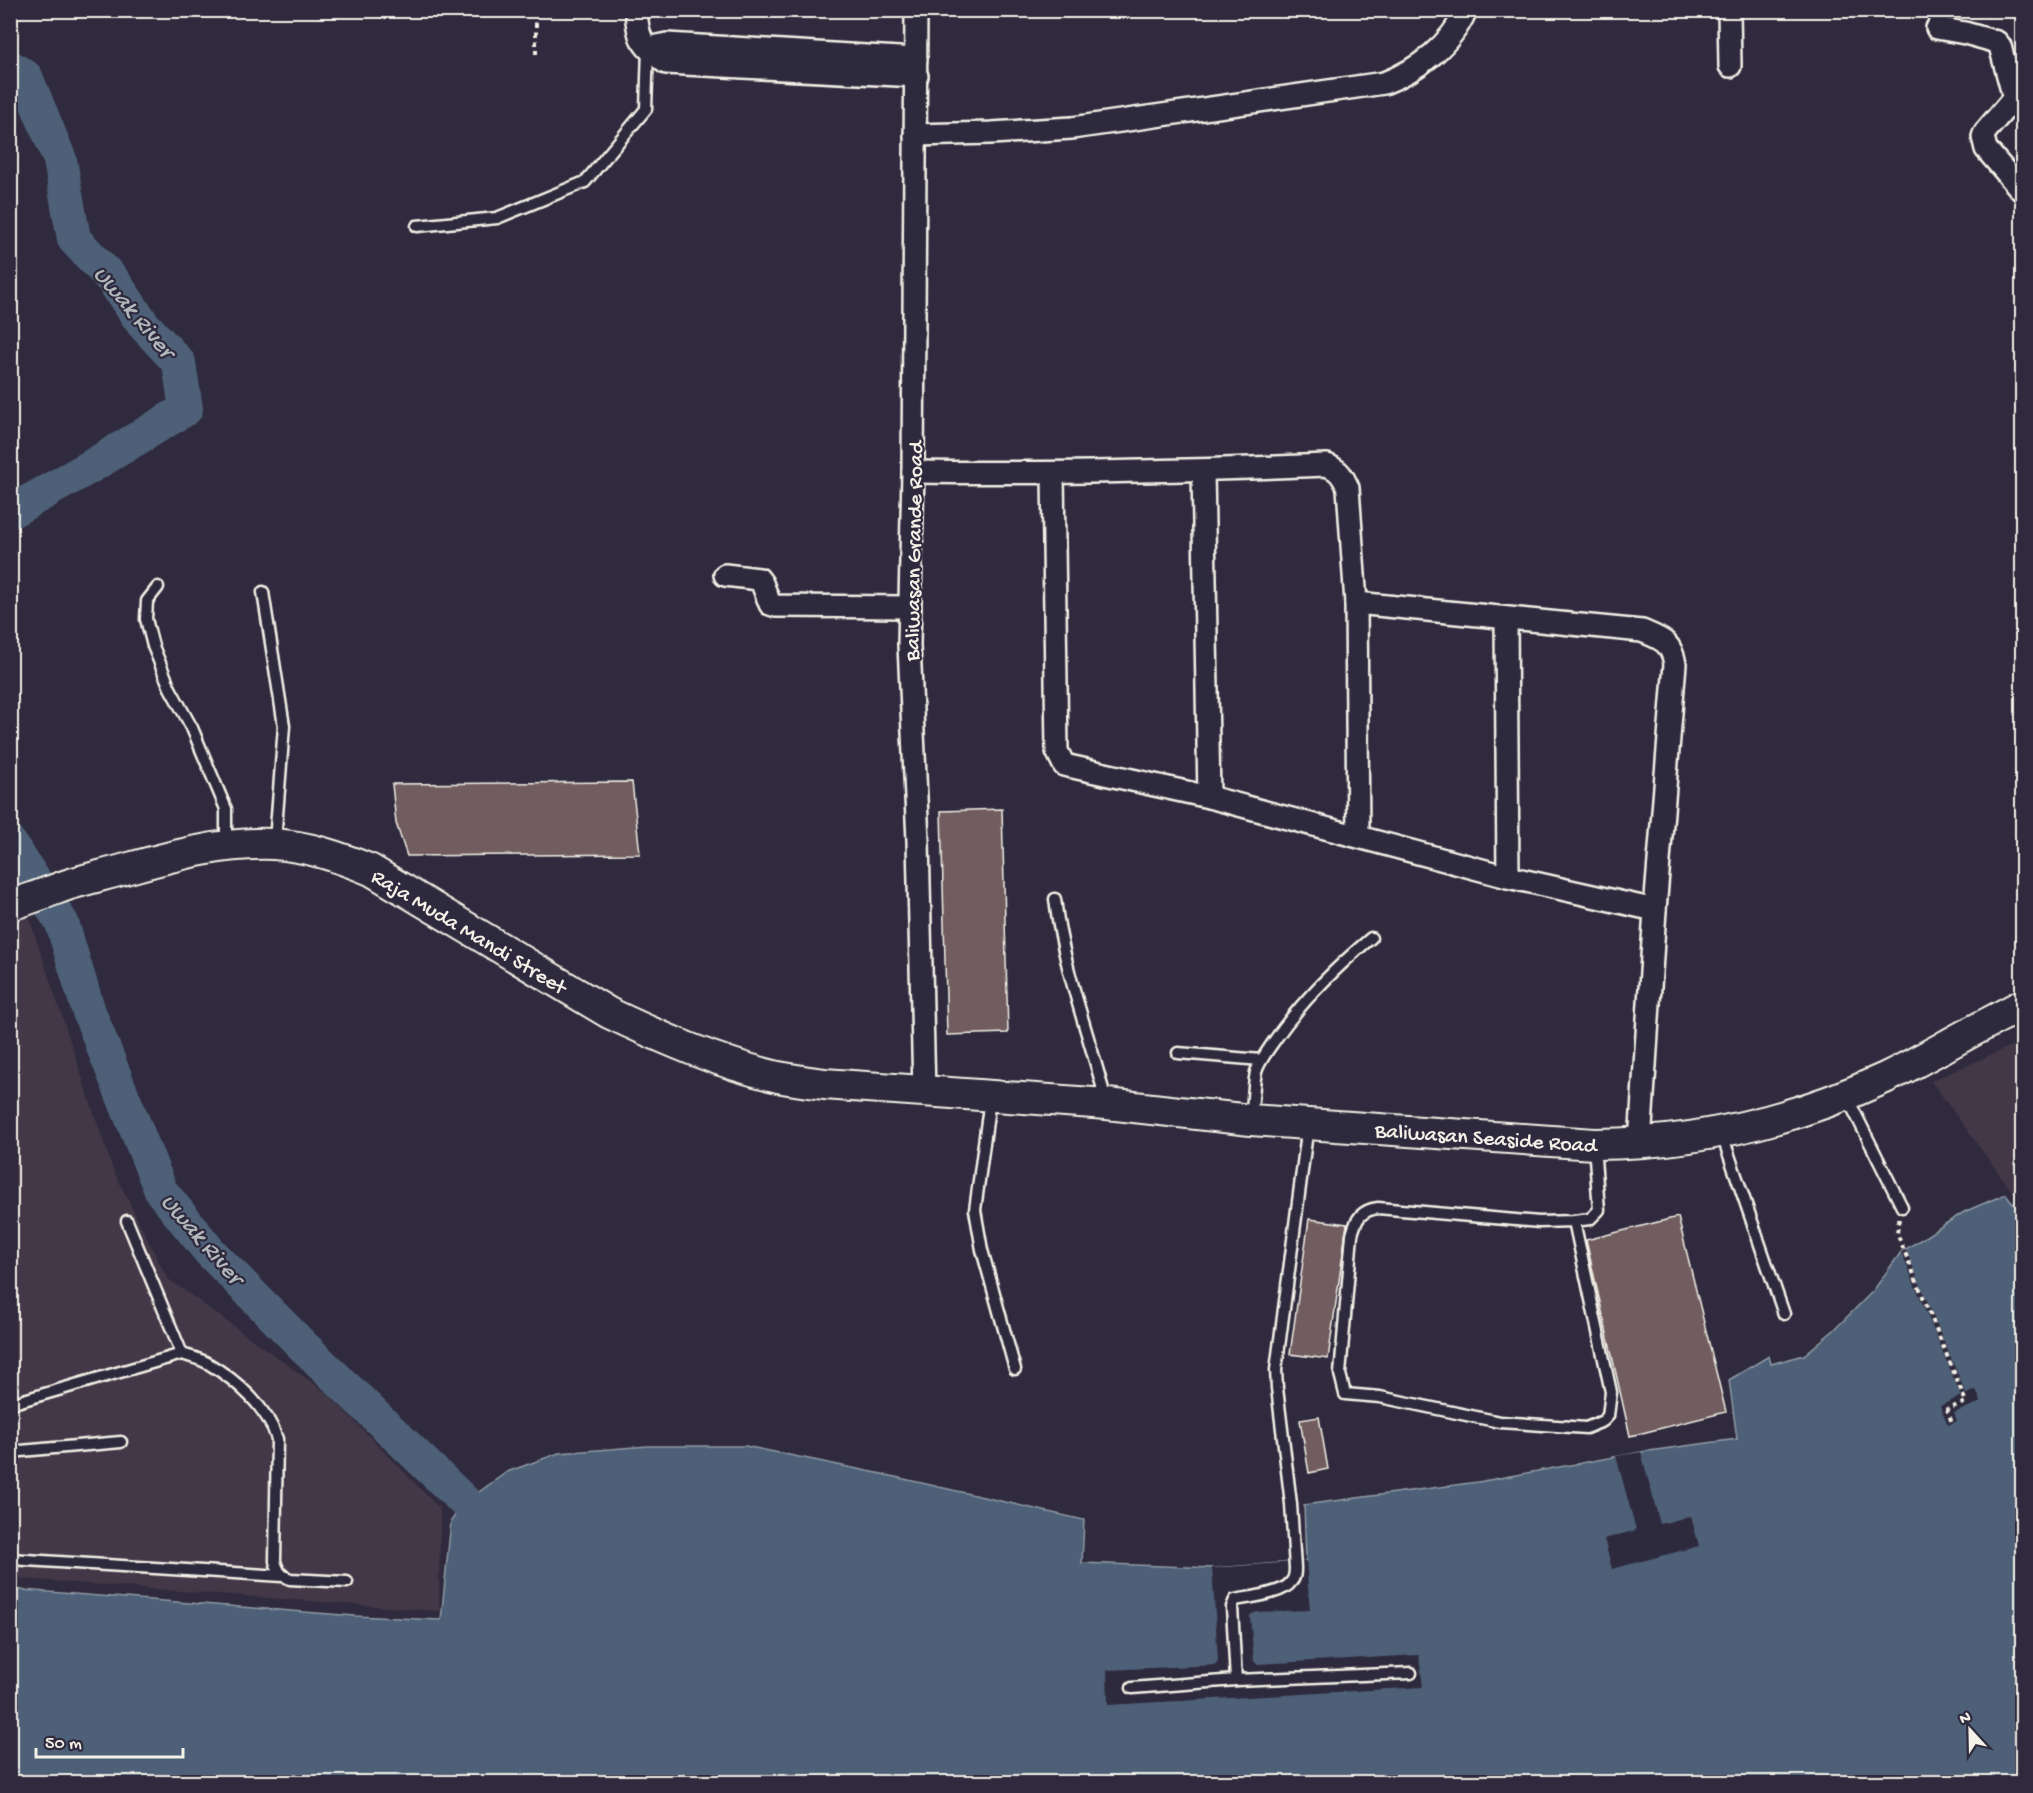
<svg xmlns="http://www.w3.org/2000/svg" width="2033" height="1793" font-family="'Gochi Hand',sans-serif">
  <rect width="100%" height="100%" fill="#2f2a3d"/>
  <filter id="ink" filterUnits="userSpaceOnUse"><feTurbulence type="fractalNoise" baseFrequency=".0167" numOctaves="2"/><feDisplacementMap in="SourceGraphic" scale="12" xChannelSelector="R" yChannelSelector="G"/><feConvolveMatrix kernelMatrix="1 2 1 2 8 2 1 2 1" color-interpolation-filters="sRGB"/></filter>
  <g filter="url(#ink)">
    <g fill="#433947">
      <polygon points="29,917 113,1170 167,1278 328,1394 440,1509 439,1611 11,1578 10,922"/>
      <polygon points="2022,1041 2022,1200 2020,1202 1931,1081"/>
    </g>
    <polygon fill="#4d6178" stroke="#909ba5" stroke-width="1.5" points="2006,1194 2019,1211 2022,1208 2022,1782 11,1782 10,1589 355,1616 441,1620 451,1521 465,1502 507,1472 559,1453 648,1446 745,1446 882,1474 1084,1520 1082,1563 1215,1568 1306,1561 1304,1505 1478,1482 1641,1452 1737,1439 1729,1380 1769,1356 1771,1364 1804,1355 1834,1330 1873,1291 1901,1252 1964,1212"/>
    <g fill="#2f2a3d">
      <polygon points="1906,1250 1966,1394 1976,1390 1981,1402 1954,1413 1957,1421 1948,1425 1940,1406 1961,1396 1901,1252"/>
      <polygon points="1641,1452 1660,1524 1691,1516 1699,1546 1612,1569 1604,1539 1636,1530 1616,1456"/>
      <polygon points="1306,1561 1310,1610 1257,1612 1250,1615 1254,1661 1257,1664 1419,1655 1423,1687 1108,1705 1107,1670 1216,1665 1218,1660 1212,1568"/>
    </g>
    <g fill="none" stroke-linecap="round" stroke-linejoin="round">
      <g stroke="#4d6178" stroke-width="34">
        <polyline points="10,67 26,77 60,160 74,239 112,279 143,324 179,363 186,409 90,467 10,512"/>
        <polyline points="10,843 62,923 89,1012 161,1191 210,1252 301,1344 465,1502"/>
      </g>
    </g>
    <g fill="#715d5e" stroke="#f4f1e8" stroke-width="1.5">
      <polygon points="632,782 640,854 407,856 396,823 392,784"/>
      <polygon points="1002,809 1008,1033 947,1035 941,811"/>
      <polygon points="1678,1217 1726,1412 1630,1436 1586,1240"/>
      <polygon points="1309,1219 1347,1224 1328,1359 1290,1354"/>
      <polygon points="1319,1417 1328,1469 1309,1473 1300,1420"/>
    </g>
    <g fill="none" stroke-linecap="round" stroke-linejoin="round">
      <g stroke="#f4f1e8" stroke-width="15">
        <g id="lane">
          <polyline points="417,226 497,218 585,182 646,109 648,48"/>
          <polyline points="158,587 147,601 146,619 153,646 170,688 192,728 226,809 226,845"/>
          <polyline points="263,592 284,726 275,841"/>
          <path d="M1055,899c8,69 34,135 51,202"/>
          <polyline points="1178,1053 1261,1060"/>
          <polyline points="1847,1097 1902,1207"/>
          <polyline points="990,1099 975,1210 982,1250 1015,1369"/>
          <path d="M1251,1119c2,-15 2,-32 5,-47 3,-10 10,-19 16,-28 27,-40 62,-75 99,-106"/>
          <polyline points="1721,1132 1784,1314"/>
          <polyline points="127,1221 182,1354"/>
          <path d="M1574,1221l37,171 -3,24 -5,5 -17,7 -86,-6 -120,-25 -35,-3 -5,-20 12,-139c4,-16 9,-25 26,-27l161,14 35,-1 16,-2 9,-9 -5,-65"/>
          <path d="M10,1404l172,-50c9,3 19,5 27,10 27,16 59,44 68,75l-2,122c3,10 5,14 15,18l57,3"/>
          <polyline points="10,1452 121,1442"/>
          <polyline points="10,1559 282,1576"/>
          <path d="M1236,1680l-4,-73 3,-7c15,-3 48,-6 56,-18 4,-4 4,-9 4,-14l-4,-64 -14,-116 -1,-18 32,-245"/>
          <polyline points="1132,1688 1236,1680 1411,1673"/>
        </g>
      </g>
      <g stroke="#f4f1e8" stroke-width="26">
        <g id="street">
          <path d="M636,10c2,32 6,34 30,53l251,13"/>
          <polyline points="916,10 913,472 909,645 918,841 924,1092"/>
          <polyline points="1729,10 1730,66"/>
          <polyline points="1937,28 1965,33 1997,42 2000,46 2014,98"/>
          <polyline points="648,48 667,44 916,59"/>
          <polyline points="2022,94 2014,98 1985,132 1983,137 1986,149 2022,191"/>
          <path d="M915,135l76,-2 81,-5 312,-45c34,-13 67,-38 82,-73"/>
          <polyline points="1203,471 1209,797"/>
          <path d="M913,472c139,2 275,-1 414,-7 12,5 16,11 21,23l8,115 2,233"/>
          <polyline points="1053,474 1057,751 1064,765 1209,797 1508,877 1655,910"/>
          <polyline points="725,575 759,579 762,583 770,604 776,606 910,607"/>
          <path d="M1356,603l286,28c19,8 29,10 33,33l-20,246 -15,233"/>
          <polyline points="1506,619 1508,877"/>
        </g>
      </g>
      <g stroke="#f4f1e8" stroke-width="34">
        <path id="secondary" d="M10,905c20,-6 38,-13 57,-20 20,-6 41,-11 62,-17 47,-13 95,-26 144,-24 35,2 66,13 98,26l238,143c55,26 110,50 169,64 15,3 31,5 46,7l283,20 144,16 343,24c101,0 200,-24 291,-66 20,-9 38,-20 57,-30 26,-15 54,-29 80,-43"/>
      </g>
      <g stroke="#f4f1e8" stroke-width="4" stroke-dasharray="4.5 4.5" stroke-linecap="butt">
        <polyline points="536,54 536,10"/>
        <polyline points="1899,1219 1897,1233 1966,1402 1947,1409 1952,1423"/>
      </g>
      <use href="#lane" stroke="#2f2a3d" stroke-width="10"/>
      <use href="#street" stroke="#2f2a3d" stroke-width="21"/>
      <use href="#secondary" stroke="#2f2a3d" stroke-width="30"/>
    </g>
  </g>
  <g text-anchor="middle" stroke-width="4.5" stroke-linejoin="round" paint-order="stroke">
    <g font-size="22" fill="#f4f1e8" stroke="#2f2a3d">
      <text transform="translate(912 551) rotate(-89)" y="8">Baliwasan Grande Road</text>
      <text transform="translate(470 930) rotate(31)" y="8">Raja Muda Mandi Street</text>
      <text transform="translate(1486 1136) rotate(4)" y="8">Baliwasan Seaside Road</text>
    </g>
    <g font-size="24" font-style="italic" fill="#b1b7bb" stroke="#2f2a3d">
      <text transform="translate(135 311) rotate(50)" y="8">Uwak River</text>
      <text transform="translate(203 1238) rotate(49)" y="8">Uwak River</text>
    </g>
  </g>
  <rect width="2033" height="1793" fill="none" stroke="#2f2a3d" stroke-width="36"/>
  <rect x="18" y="18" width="1997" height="1757" fill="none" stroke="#f4f1e8" stroke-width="2" filter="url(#ink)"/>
  <g transform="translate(1970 1730) rotate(338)" stroke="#2f2a3d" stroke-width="4.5" paint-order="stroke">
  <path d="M0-4.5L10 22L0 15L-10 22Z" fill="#f4f1e8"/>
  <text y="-9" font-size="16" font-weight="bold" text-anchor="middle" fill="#f4f1e8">N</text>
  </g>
  <path d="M36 1748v9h147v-9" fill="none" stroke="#f4f1e8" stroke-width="3"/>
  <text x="45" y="1748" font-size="18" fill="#f4f1e8" stroke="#2f2a3d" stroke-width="4.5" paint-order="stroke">50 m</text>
</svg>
